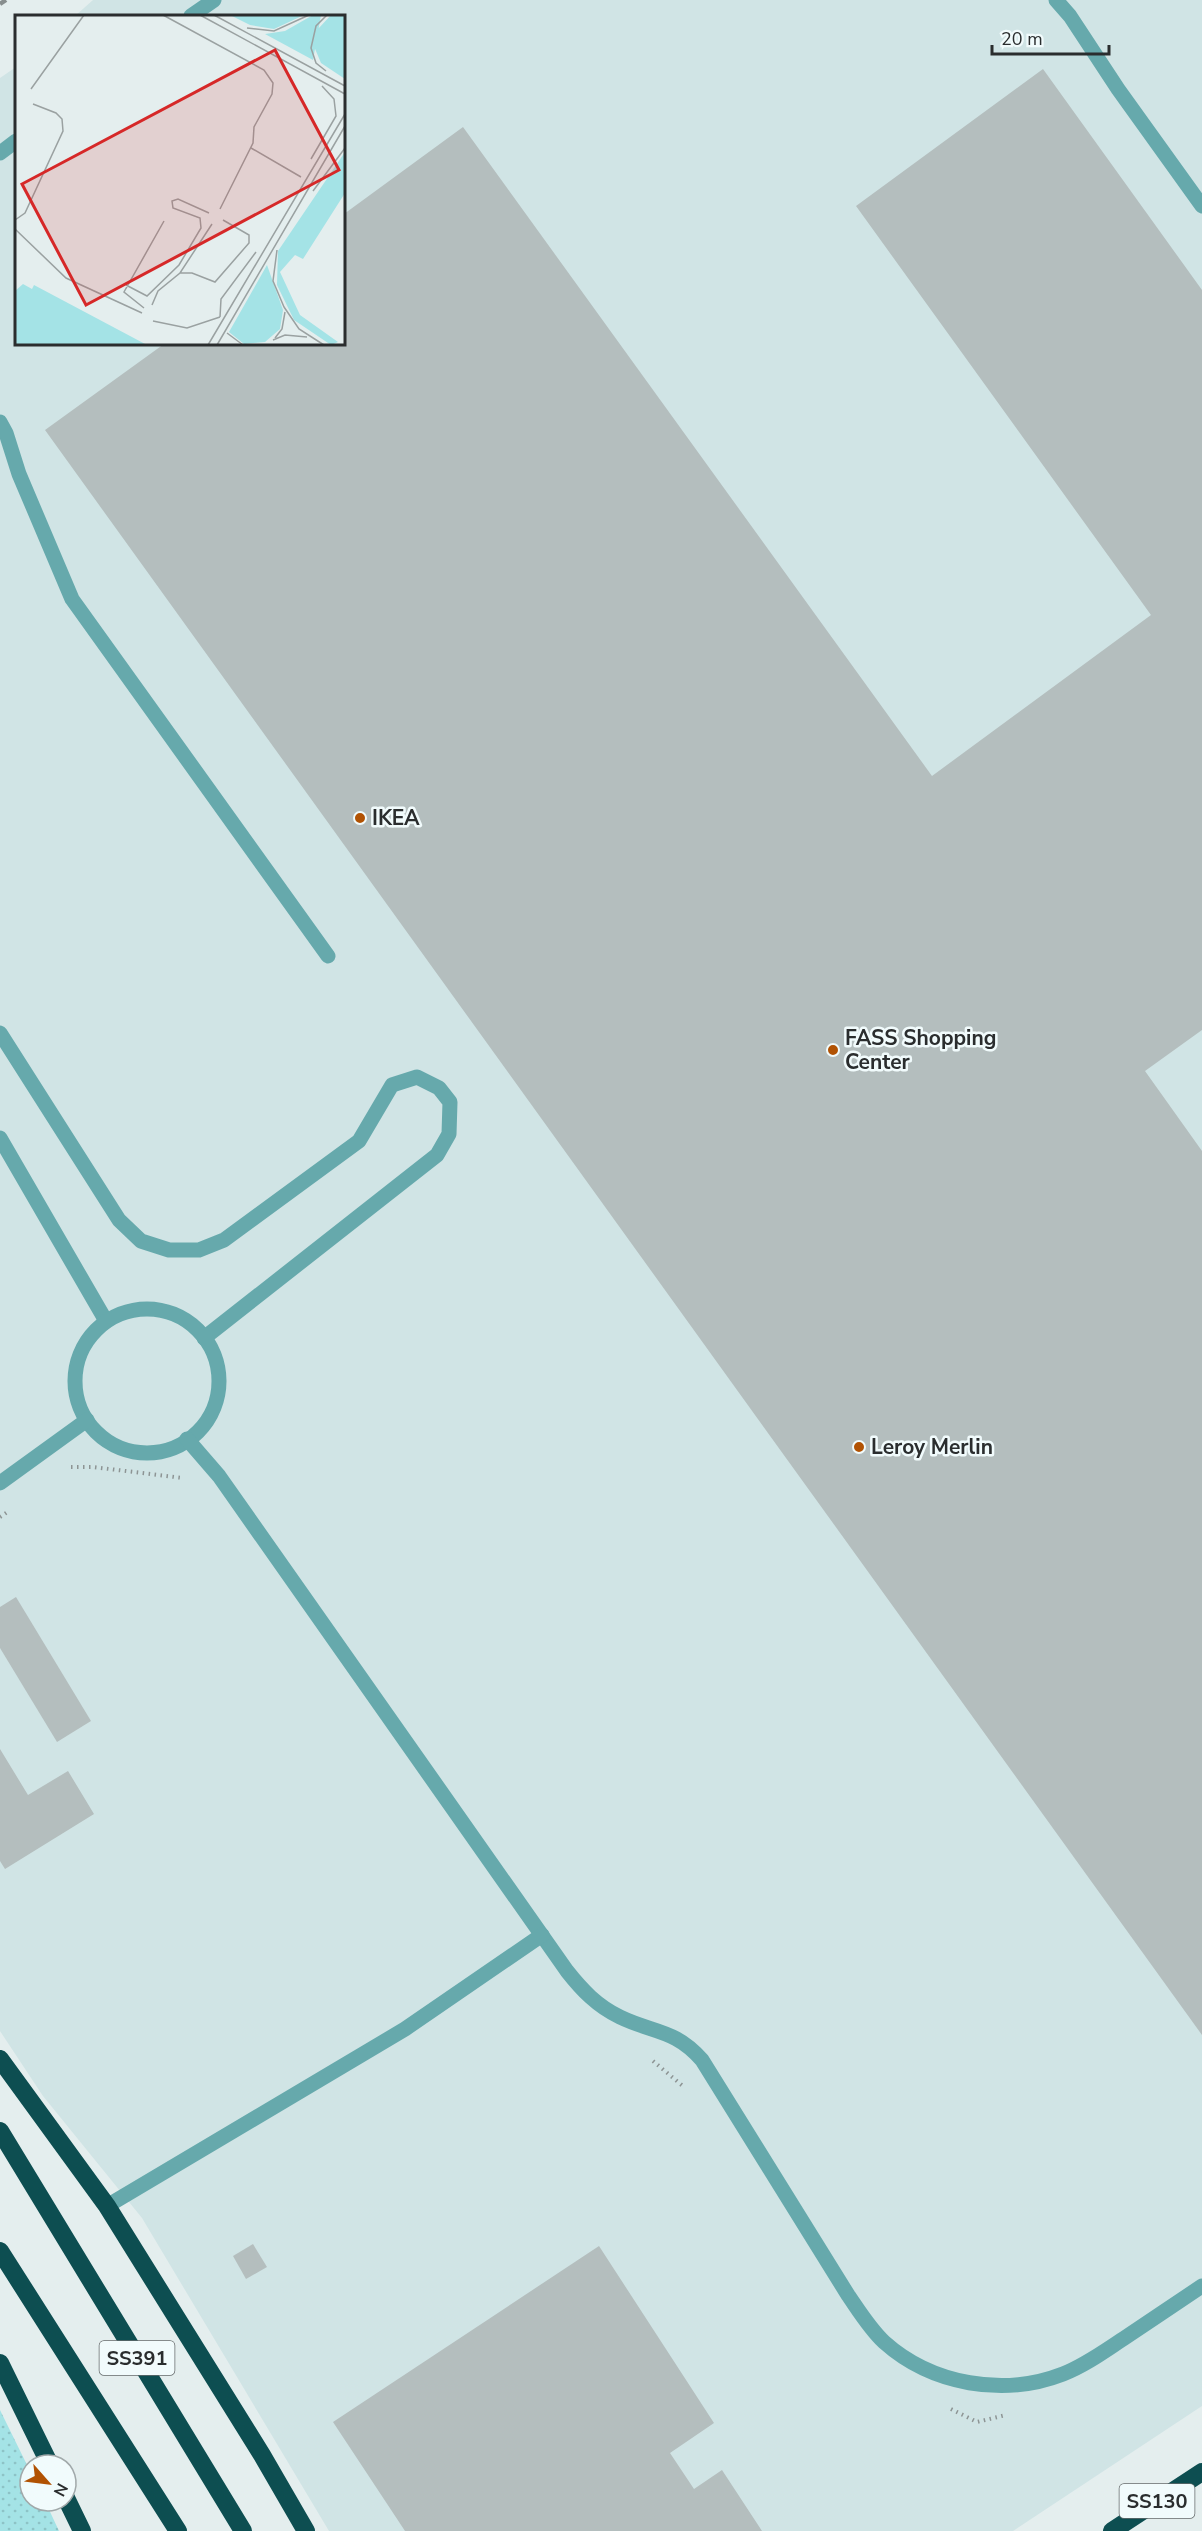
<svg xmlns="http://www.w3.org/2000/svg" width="1202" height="2531" font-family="'Nunito Sans',sans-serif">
  <defs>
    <pattern id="grass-dots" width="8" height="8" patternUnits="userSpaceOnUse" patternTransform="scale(1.5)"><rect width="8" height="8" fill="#a4e3e6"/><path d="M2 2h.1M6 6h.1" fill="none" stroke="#8dc3c6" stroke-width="1.8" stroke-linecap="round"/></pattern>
  </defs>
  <rect width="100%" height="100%" fill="#e4eeee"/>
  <polygon fill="#d0e4e5" points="93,0 1202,0 1202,2406 1013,2531 329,2531 142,2218 43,2096 0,2031 0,78 16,67 16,344 344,344 344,16 75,16"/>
  <polygon fill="url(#grass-dots)" points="0,2410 30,2471 30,2501 45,2501 59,2531 0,2531"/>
  <g fill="#b4bebe">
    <polygon points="1043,69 1202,290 1202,1030 1145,1071 1202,1151 1202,2035 45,430 164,344 344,344 344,214 463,127 932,776 1151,615 856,206"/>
    <polygon points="16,1597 91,1721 57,1742 0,1648 0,1607"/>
    <polygon points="0,1749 28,1795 68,1771 94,1814 5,1869 0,1861"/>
    <polygon points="253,2244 267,2267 246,2279 233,2256"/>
    <polygon points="599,2246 714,2423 670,2453 694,2489 722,2470 762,2531 405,2531 333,2422"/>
  </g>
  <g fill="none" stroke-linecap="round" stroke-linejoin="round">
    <g stroke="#8d9494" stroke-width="4" stroke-dasharray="1.5 4.5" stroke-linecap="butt">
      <polyline points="71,1467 93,1467 183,1478"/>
      <polyline points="0,1517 9,1511"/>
      <polyline points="653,2061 684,2087"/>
      <polyline points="951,2409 977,2422 1006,2415"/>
    </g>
    <g stroke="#66a9ac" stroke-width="15">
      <polyline points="1056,0 1070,16 1118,89 1202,206"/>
      <polyline points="191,16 214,0"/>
      <polyline points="0,153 16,141"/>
      <polyline points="0,422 6,433 19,474 72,599 328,956"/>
      <polyline points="0,1033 119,1220 141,1241 169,1250 199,1250 224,1240 359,1141 392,1085 417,1077 439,1088 450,1102 449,1134 437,1155 204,1338"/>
      <polyline points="0,1138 106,1321"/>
      <circle cx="147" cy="1381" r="72"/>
      <path d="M187,1439l32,37 348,495c15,19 30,35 53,46 33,16 55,12 82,43l146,235c11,16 22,34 36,47 48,43 120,55 179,32 23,-9 43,-24 63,-37 25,-17 51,-34 76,-51"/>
      <polyline points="0,1483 87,1420"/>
      <polyline points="107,2206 405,2029 542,1935"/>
    </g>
    <g stroke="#0d4e51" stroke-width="18">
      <polyline points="0,2059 107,2206 262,2455 306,2531"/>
      <polyline points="0,2131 243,2531"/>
      <polyline points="0,2251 178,2531"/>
      <polyline points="0,2363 50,2465"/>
      <polyline points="66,2498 82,2531"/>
      <polyline points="1112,2531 1202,2472"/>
    </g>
    <polyline stroke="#878e8e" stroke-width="4.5" stroke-dasharray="12 6" stroke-linecap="butt" points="0,4 6,0"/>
  </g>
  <g fill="#b15203" stroke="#f1fbfc" stroke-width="2">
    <circle cx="360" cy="818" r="6"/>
    <circle cx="833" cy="1050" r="6"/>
    <circle cx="859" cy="1447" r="6"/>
  </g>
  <g text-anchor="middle" stroke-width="5" stroke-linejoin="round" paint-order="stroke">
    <g fill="#f1fbfc" stroke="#666b6c" stroke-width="1.5">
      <rect x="99.5" y="2341" width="75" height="34" rx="4.5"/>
      <rect x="1119.5" y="2484" width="75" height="34" rx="4.5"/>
    </g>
    <g font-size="20" font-weight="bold" fill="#2a2d2e">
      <text x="137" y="2365">SS391</text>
      <text x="1157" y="2508">SS130</text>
    </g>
    <g font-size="21" font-weight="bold" fill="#2a2d2e" stroke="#f1fbfc" text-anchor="start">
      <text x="372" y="825">IKEA</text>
      <text x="845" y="1045">FASS Shopping<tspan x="845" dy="24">Center</tspan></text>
      <text x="871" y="1454">Leroy Merlin</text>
    </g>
  </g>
  <g transform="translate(15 15)">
    <rect width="330" height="330" fill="#e4eeee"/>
    <path d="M215,0h74l-30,14 -24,-4zM298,0h8l-8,45 -48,-26 20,-3zM316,0h14v64l-24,-16 -8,-19 5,-15zM330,137v41l-42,66 -8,-4 -15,17 20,43 38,27 -7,3 -37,-25 -17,-35 1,-34zM252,250l16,45 -3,19 -15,13 -21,2 -15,-12zM8,269l9,5 2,-4 113,60h-132v-54z" fill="#a4e3e6"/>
    <path fill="none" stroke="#9aa1a1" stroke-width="1.5" d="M148,0l101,55 9,13 -1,11 -18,33 -1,16 -33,66M185,0l145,79M199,0l131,71M232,13l27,3 35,-16M311,56l-10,-8 -5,-15 5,-22 11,-11M16,74l53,-74M236,133l50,29M296,144l25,-43 -2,-17 -12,-13M298,176l32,-43M0,205l10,-7 38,-82 -1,-12 -6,-6 -23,-9M0,214l51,49 76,35M262,235l-4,31 11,26M165,258h12l23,9 34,-39v-8l-26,-15M111,270l21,11 32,-31 22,-37 -1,-10 -27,-10 -1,-7 6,-2 31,14M137,290l6,-14 22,-18 32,-49M269,292l15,22 25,16M129,293l-20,-16 40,-71M205,302l1,-18 35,-47M138,306l34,7 33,-11M212,318l16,12M260,323l7,-9 3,-17M258,325l12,-5 22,2M193,330l137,-231M202,330l128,-219"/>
    <path fill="#d62828" fill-opacity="0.15" stroke="#d62828" stroke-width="3" d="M260,35l64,120 -253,135 -64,-121z"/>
    <rect width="330" height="330" fill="none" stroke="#2a2d2e" stroke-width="3"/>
  </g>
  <g transform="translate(48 2483) rotate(118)"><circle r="28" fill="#f1fbfc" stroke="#a1a9aa" stroke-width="1.5"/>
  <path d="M0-4.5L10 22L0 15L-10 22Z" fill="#b15203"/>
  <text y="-9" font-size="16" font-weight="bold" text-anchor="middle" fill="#2a2d2e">N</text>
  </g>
  <path d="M992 45v9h117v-9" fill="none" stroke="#2a2d2e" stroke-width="3"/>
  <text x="1001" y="45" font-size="18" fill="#2a2d2e" stroke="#f1fbfc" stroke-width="4.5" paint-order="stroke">20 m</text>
</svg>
